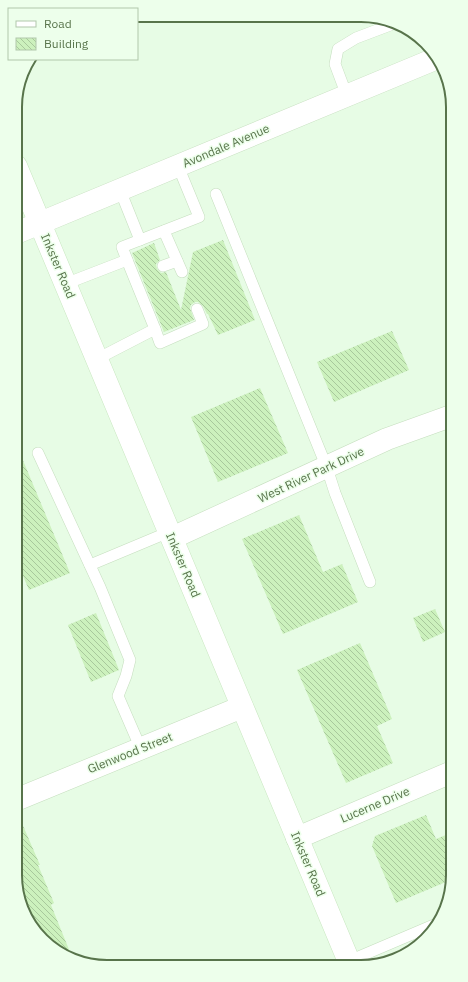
<svg xmlns="http://www.w3.org/2000/svg" width="468" height="982" font-family="'IBM Plex Sans',sans-serif">
  <defs>
    <pattern id="building-back-hatch" width="6" height="6" patternUnits="userSpaceOnUse"><rect width="6" height="6" fill="#ccf1bd"/><path d="M-1 5l2 2M0 0l6 6M5-1l2 2" fill="none" stroke="#a8c89c"/></pattern>
  </defs>
  <rect width="100%" height="100%" fill="#e7fce5"/>
  <g fill="url(#building-back-hatch)">
    <polygon points="223,240 255,320 218,335 208,314 207,314 203,306 198,302 195,302 191,305 190,308 194,320 164,332 132,253 154,243 160,260 156,264 157,269 161,273 166,272 181,310 193,252"/>
    <polygon points="392,331 409,370 334,402 317,362"/>
    <polygon points="260,388 288,453 218,482 191,417"/>
    <polygon points="17,446 70,573 29,590 17,562"/>
    <polygon points="299,515 323,572 342,564 358,602 283,634 242,539"/>
    <polygon points="435,609 445,632 423,642 413,618"/>
    <polygon points="96,613 119,670 91,682 68,625"/>
    <polygon points="360,643 392,719 377,726 393,763 346,783 297,670"/>
    <polygon points="18,814 40,865 38,865 54,903 51,905 72,957 46,944 18,897"/>
    <polygon points="426,815 436,839 453,832 453,879 396,903 372,846 375,836"/>
  </g>
  <g fill="none" stroke-linecap="round" stroke-linejoin="round">
    <g stroke="#c5debe" stroke-width="12">
      <g id="service">
        <polyline points="347,96 335,64 338,49 356,38 393,24"/>
        <polyline points="120,190 140,240"/>
        <polyline points="216,194 327,468 335,493 370,582"/>
        <polyline points="164,231 182,272"/>
        <polyline points="127,260 122,247 199,217 178,166"/>
        <polyline points="163,266 177,261"/>
        <polyline points="65,284 127,260 155,329 97,359"/>
        <polyline points="155,329 160,343 203,324 197,309"/>
        <polyline points="38,453 100,587 130,660 126,676 118,696 141,749"/>
        <polyline points="90,565 169,532"/>
        <polyline points="349,961 436,924"/>
      </g>
    </g>
    <g stroke="#c5debe" stroke-width="23">
      <g id="minor">
        <polyline points="172,538 387,439 451,416"/>
        <polyline points="18,799 242,707"/>
        <polyline points="297,838 452,772"/>
      </g>
    </g>
    <g stroke="#c5debe" stroke-width="23">
      <polyline id="tertiary" points="16,233 435,59"/>
    </g>
    <g stroke="#c9e7c1" stroke-width="23">
      <polyline id="secondary" points="16,166 350,964"/>
    </g>
    <use href="#service" stroke="#fff" stroke-width="11"/>
    <use href="#minor" stroke="#fff" stroke-width="22"/>
    <use href="#tertiary" stroke="#fff" stroke-width="22"/>
    <use href="#secondary" stroke="#fff" stroke-width="22"/>
  </g>
  <g text-anchor="middle" stroke-width="3" stroke-linejoin="round" paint-order="stroke">
    <g font-size="12" fill="#58744b" stroke="#edffeb">
      <text transform="translate(226 146) rotate(-23)" y="4">Avondale Avenue</text>
      <text transform="translate(58 266) rotate(67)" y="4">Inkster Road</text>
      <text transform="translate(311 475) rotate(-25)" y="4">West River Park Drive</text>
      <text transform="translate(183 565) rotate(67)" y="4">Inkster Road</text>
      <text transform="translate(130 753) rotate(-22)" y="4">Glenwood Street</text>
      <text transform="translate(375 805) rotate(-23)" y="4">Lucerne Drive</text>
      <text transform="translate(308 864) rotate(67)" y="4">Inkster Road</text>
    </g>
  </g>
  <path d="M0 0H468V982H0ZM107 22H361A85 85 0 0 1 446 107V875A85 85 0 0 1 361 960H107A85 85 0 0 1 22 875V107A85 85 0 0 1 107 22Z" fill="#edffeb" fill-rule="evenodd"/>
  <path fill="none" stroke="#58744b" stroke-width="2" d="M107 22H361A85 85 0 0 1 446 107V875A85 85 0 0 1 361 960H107A85 85 0 0 1 22 875V107A85 85 0 0 1 107 22Z"/>
  <rect x="8" y="8" width="130" height="52" fill="#edffeb" stroke="#b1c7ab"/>
  <rect x="16" y="21" width="20" height="6" fill="#ffffff" stroke="#b1c7ab"/>
  <text x="44" y="28" font-size="12" fill="#58744b">Road</text>
  <rect x="16" y="38" width="20" height="12" fill="url(#building-back-hatch)" stroke="#b1c7ab"/>
  <text x="44" y="48" font-size="12" fill="#58744b">Building</text>
</svg>
